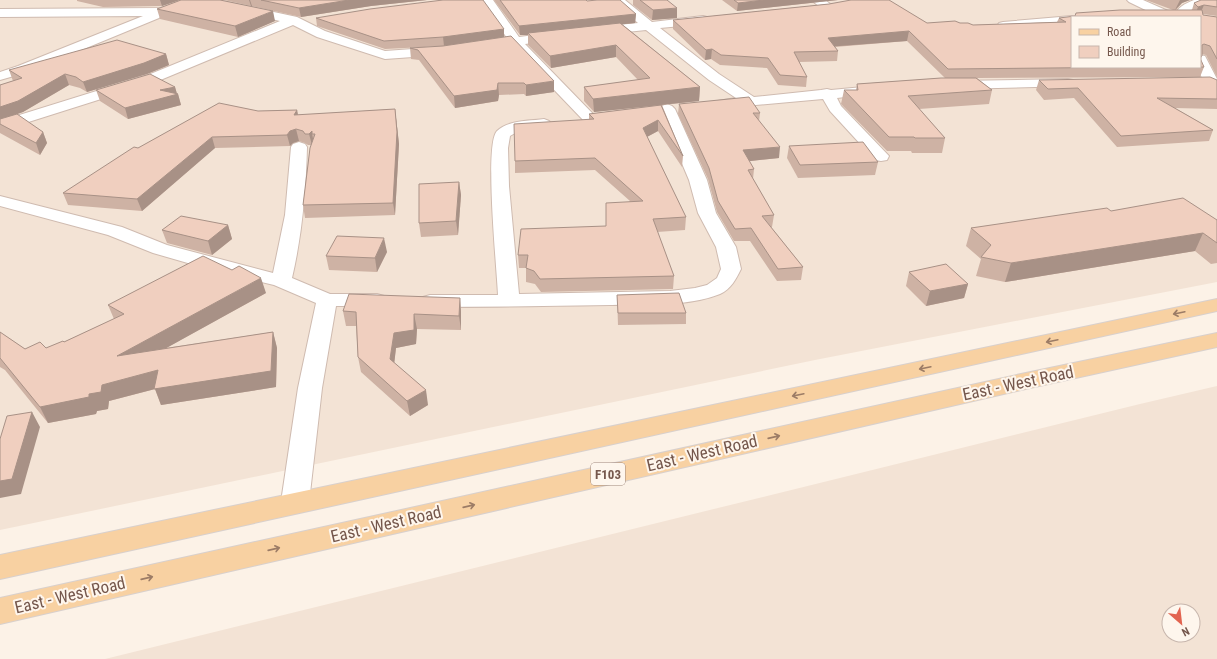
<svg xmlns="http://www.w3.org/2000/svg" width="1217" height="659" font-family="'Roboto Condensed',sans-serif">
  <rect width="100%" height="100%" fill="#fcf2e7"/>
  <g fill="#f3e3d5" fill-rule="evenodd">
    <path d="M0,0h1217v282l-402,78 -815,170zM1072,17h128v50h-128z"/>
    <path d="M1217,386v273h-1112l1035,-255zM1169,611h24v24h-24z"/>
  </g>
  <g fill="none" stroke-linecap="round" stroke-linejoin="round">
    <g stroke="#cfbbb0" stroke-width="2">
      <g id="street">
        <polygon points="184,0 190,1 192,3 190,5 161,16 159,18 28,72 0,80 0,72 18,66 143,16 0,17 0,9 161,8"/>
        <polygon points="195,0 217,0 297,17 325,31 385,51 441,47 446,48 448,51 446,54 441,55 385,59 317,37 293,25 158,81 0,131 0,121 148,75 280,21 201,3 197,2"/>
        <polygon points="481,0 493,0 519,37 558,32 563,33 564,36 563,39 525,44 595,116 598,119 595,122 590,124 585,122 512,46 485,49 480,48 478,45 480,42 507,38"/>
        <polygon points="612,0 625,0 652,22 703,16 707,17 709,20 707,23 703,24 660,28 719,74 754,97 821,90 827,89 831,90 874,86 879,87 881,90 879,93 837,98 841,106 889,156 887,160 881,161 875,160 830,111 823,99 723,108 718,107 716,104 718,101 736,98 709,80 646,30 598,35 594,34 592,31 594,28 598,27 638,23"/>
        <polygon points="811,0 825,0 834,7 832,10 824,10"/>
        <polygon points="1127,0 1143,0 1168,11 1170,14 1168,17 1160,17 1129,2"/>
        <path d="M1194,0h17l-2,2 -18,8 -5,7h-12c2,-9 12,-14 20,-17z"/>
        <polygon points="1072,16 1075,17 1072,17 1072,24 1003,30 999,29 997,26 999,23 1003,22"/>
        <path d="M1200,55l5,1 12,23v10c-13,-3 -15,-11 -20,-22h3z"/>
        <polygon points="1068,79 1073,80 1075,83 1073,86 956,89 951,88 949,85 951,82 956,81"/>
        <path d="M667,104l5,2 3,3 32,71 9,33 20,34 5,22c-5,10 -10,20 -21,25 -33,13 -73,10 -108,11 -61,1 -121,2 -182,2l-7,-2 -4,-4 4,-4 7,-2h68c-1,-25 -14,-151 -1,-164 11,-11 33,-10 47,-12l5,2 3,3 -3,3 -32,5 -7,4 -2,12 1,38 10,108 151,-3 25,-3 12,-3 10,-7 4,-9 -5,-22 -18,-34 -9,-33 -30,-71 3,-3z"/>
        <path d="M299,142l6,2 2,3c-1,44 -5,88 -15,131l38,16h47l7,2 4,4 -4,4 -7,2h-41l-14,82 -13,114 -4,7 -10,3 -10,-3 -4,-7 17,-114 18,-85 -42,-18 -62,-15 -59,-17 -45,-18 -108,-29v-10l122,31 45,18 106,28 12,-58 6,-68 2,-3z"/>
      </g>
    </g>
    <g stroke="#d8d0cd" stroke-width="2">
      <g id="primary">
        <polygon points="1217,299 1217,311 0,579 0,555"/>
        <polygon points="1217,333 1217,347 1021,390 0,624 0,598 1021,374"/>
      </g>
    </g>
    <use href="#street" fill="#fff" fill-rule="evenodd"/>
    <use href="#primary" fill="#f8d1a2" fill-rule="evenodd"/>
  </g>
  <g fill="#ceb2a4" fill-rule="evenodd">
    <polygon points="77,0 180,0 162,6 103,7 77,1"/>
    <polygon points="224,0 427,0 371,6 301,17 252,6 251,6"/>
    <polygon points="494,0 586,0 587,1 636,14 635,23 622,24 700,87 699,101 662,105 683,156 682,167 658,131 647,137 686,217 685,230 657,232 674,276 673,289 541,292 535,284 526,282 526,268 519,268 518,255 606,226 630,201 595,170 515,173 515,161 589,119 589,114 652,106 594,112 584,101 584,87 638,80 616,57 551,68 528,45 528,35 520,35"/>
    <polygon points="633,0 667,0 677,18 652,20 633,5"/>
    <polygon points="722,0 838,0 737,11"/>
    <path d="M1146,0h44l-8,3 -6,7h16l2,-7 23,-3v16l-14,-2v1l14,2v60l-11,-22 -4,-1 -1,6 3,7 -4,10 -223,1 15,12 -3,14 -70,5 26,29 -3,15h-30l-1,-2h-24l-46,-47 3,-14h12l1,-6 88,-6 -38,-37 -72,6 3,4 -1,10 -38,1 8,15 -1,10 -28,-2 -11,-17 -47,-3 -9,-6 -6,1 -32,-31v-9l156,-16 98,19h33l13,2 84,-3 2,-4 114,-8zM1200,17v50h-128z"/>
    <polygon points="157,9 275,21 238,37 160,19"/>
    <polygon points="316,18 504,29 504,37 444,46 385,49 317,26"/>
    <polygon points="443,46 554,92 526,96 524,94 499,95 498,101 455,108 419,60 411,59 410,48"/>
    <polygon points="166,54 169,65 147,74 87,92 80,88 69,85 23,112 14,115 43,132 47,143 40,155 0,133 0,85 13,81 9,70"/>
    <polygon points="1039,80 1217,80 1217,109 1175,108 1213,130 1209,141 1117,147 1074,98 1044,100 1036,90"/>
    <polygon points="175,87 177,94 178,94 181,105 128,119 100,101 96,90"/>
    <polygon points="679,104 760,113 759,121 779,158 749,161 754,169 753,179 774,215 772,227 771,227 803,267 801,280 777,281 750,241 734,241 717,212 708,179 678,114"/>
    <polygon points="395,109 399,144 395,215 305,218 303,205 311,145 308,145 305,143 299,141 293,143 290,146 215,148 142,211 68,205 63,193 138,148 258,111 297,110 298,115"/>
    <polygon points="789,146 878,162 875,175 798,178 787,158"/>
    <polygon points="459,182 461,195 458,235 421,237 419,223"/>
    <polygon points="1111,211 1217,220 1217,263 1211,264 1195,251 1005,282 976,276 981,259 966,246 971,228"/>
    <polygon points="228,225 232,239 212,255 167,243 162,230"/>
    <polygon points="387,252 377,272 329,270 326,256"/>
    <polygon points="909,272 968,284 964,298 926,306 906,286"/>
    <polygon points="266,293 166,348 273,332 277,348 276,387 161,405 155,389 109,401 108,409 97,411 96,414 48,423 5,370 0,367 0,332 25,349 46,348 64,342 114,319 108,305"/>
    <polygon points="617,295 686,313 686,324 618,325"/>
    <polygon points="460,298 461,312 461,330 417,329 416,344 396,348 394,363 428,405 410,416 361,372 358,357 356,326 346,326 343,311"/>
  </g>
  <g fill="#a89186">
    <polygon points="160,0 180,0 162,6"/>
    <polygon points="249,0 250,0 252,6 251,6"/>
    <polygon points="349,0 427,0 371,6 301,17 299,8"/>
    <polygon points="764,0 838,0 737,11 738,3"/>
    <polygon points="1180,0 1190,0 1182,3 1175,10"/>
    <polygon points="1204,5 1200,14 1195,15 1198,7"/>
    <polygon points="677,8 677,18 652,20 653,10"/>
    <polygon points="273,11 275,21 238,37 235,26"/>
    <polygon points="636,14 635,23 529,34 528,33 528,35 520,35 519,26"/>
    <polygon points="504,29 504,37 444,46 443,37"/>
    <polygon points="909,31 907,41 826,47 828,38"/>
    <polygon points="616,45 616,57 551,68 550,56"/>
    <polygon points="712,49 711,59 705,60 706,50"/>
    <polygon points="166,54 169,65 147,74 87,92 83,82"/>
    <polygon points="65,74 69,85 23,112 0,120 0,107"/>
    <polygon points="554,81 554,92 526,96 526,85"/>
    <polygon points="498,83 499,95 498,101 455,108 454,96"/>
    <polygon points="175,87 177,94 178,94 181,105 128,119 125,108 160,90"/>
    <polygon points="700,87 699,101 594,112 593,99"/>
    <polygon points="395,109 399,144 395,215 393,203"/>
    <polygon points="297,110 299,121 294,115"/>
    <polygon points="658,120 658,131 643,139 643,128"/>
    <polygon points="296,129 299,141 293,143 290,146 287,135 290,131"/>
    <polygon points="312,131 312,134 314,143 312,145 309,134"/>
    <polygon points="43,132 47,143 40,155 36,143"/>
    <polygon points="212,137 215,148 142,211 137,199"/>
    <polygon points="780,147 779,158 742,162 743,150"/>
    <polygon points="459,182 461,195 458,235 456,221"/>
    <polygon points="228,225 232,239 212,255 208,241"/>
    <polygon points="1203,233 1195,251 1005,282 1011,263"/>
    <polygon points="384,238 387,252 377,272 375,258"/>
    <polygon points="261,278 266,293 123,372 117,356"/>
    <polygon points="968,284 964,298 926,306 930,291"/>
    <polygon points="460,298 461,312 461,330 459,316"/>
    <polygon points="414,314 417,329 416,344 396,348 393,374 390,359 394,333"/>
    <polygon points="273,332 277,348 276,387 161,405 155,389 109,401 108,409 97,411 96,414 48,423 40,407 89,394 102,385 158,370"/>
    <polygon points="426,390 428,405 410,416 407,401"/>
    <polygon points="32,412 40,427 21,494 0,498 0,481"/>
  </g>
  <g fill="#f0cfbf" stroke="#a89186">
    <polygon points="181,0 220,0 273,11 235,26 157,9"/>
    <polygon points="261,0 349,0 299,8"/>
    <polygon points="443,0 483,0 504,29 443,37 384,41 316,18 370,9"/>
    <polygon points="500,0 586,0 587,1 597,0 620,0 636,14 519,26"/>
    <polygon points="640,0 667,0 677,8 653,10"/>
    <polygon points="734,0 764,0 738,3"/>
    <polygon points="851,0 889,0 927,23 955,21 960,23 968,23 973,25 1066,22 1059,18 1075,16 1076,13 1120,10 1202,10 1203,15 1217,17 1217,59 1210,46 1204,44 1202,45 1202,56 1200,57 1200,17 1072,17 1072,67 1152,67 948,69 909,31 828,38 838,51 794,52 807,77 780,75 768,58 721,55 712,49 706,50 673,20 829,4"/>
    <polygon points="1201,0 1217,0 1217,7 1204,5 1198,7 1194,3"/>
    <polygon points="620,23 700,87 593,99 584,87 650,78 616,45 550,56 528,33"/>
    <polygon points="511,36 554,81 526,85 524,83 498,83 497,90 454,96 418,50 410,48 443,46"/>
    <polygon points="117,40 166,54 144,63 83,82 76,77 65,74 18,101 0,107 0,85 22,78 9,70"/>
    <polygon points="1200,58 1204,67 1200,67"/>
    <polygon points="150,74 175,87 160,90 178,94 125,108 96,90"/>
    <polygon points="1210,77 1217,80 1217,99 1157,98 1213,130 1121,136 1078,88 1048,89 1039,80"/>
    <polygon points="941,78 976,78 992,90 908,96 945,138 915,138 914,137 889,137 844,90 858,90 857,84"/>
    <polygon points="749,97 760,113 753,113 780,147 743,150 754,169 748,170 774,215 762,216 803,267 778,269 751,228 735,229 718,201 709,168 679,104"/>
    <polygon points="219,103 258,111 297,110 294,115 395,109 397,132 393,203 303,205 310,148 315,134 312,134 312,131 309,134 305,134 303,131 296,129 290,131 287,135 212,137 137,199 63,193 134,147 138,148"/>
    <polygon points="661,105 683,156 658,120 643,128 686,217 653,219 674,276 540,279 534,271 526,268 528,255 518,255 521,229 606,226 606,203 643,201 595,158 515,161 514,124 594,119 589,114"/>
    <polygon points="17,114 43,132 36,143 0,124 0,119"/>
    <polygon points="863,142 878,162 800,165 789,146"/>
    <polygon points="459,182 456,221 419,223 419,184"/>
    <polygon points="1183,198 1217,220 1217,243 1203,233 1011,263 981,257 991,245 971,228 1107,208 1111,211"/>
    <polygon points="181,216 228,225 208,241 162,230"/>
    <polygon points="337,236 384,238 375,258 326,256"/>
    <polygon points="203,256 232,270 239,266 261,278 117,356 273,332 271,371 154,389 158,370 102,385 101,392 89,394 89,397 40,407 0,358 0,332 25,349 40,342 46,348 63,341 64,342 124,314 108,305"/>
    <polygon points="946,264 968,284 930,291 909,272"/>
    <polygon points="679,293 686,313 618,313 617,295"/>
    <polygon points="349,294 460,298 459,316 414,314 414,330 394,333 390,359 426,390 407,401 358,357 356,312 343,311"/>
    <polygon points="32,412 12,479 0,481 0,439 7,416"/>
  </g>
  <defs><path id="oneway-shaft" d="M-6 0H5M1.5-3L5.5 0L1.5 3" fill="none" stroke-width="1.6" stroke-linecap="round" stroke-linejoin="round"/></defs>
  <g stroke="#9c7c66">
    <use href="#oneway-shaft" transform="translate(1179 313) rotate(168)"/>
    <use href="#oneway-shaft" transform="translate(1052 341) rotate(168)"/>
    <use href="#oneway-shaft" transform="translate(925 368) rotate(168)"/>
    <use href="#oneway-shaft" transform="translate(798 395) rotate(168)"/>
    <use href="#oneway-shaft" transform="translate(774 437) rotate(-13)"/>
    <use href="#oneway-shaft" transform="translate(469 506) rotate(-13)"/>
    <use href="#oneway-shaft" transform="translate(274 549) rotate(-13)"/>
    <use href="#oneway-shaft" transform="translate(147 578) rotate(-13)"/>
  </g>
  <g text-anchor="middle" stroke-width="4" stroke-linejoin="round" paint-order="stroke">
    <rect fill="#fef6ed" stroke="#9e877c" stroke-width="1" x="591" y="463" width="34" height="22" rx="3"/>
    <g font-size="13" font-weight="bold" fill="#75574c">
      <text x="608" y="479">F103</text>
    </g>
    <g font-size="17" fill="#75574c" stroke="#fef6ed">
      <text transform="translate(1018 383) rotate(-12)" y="6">East - West Road</text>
      <text transform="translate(702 453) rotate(-13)" y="6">East - West Road</text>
      <text transform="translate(386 524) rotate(-13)" y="6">East - West Road</text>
      <text transform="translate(70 595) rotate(-13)" y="6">East - West Road</text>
    </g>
  </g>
  <rect x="1071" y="16" width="130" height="52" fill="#fef6ed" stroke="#c7b6ad"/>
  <rect x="1079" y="29" width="20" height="6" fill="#f8d1a2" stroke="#c7b6ad"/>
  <text x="1107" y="36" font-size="12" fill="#75574c">Road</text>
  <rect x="1079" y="46" width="20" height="12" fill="#f0cfbf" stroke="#c7b6ad"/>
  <text x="1107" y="56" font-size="12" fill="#75574c">Building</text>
  <g transform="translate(1181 623) rotate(152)"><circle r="19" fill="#fef6ed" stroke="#c7b6ad"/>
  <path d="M0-3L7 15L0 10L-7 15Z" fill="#e26450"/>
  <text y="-6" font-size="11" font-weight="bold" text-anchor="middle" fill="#75574c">N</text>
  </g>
</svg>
